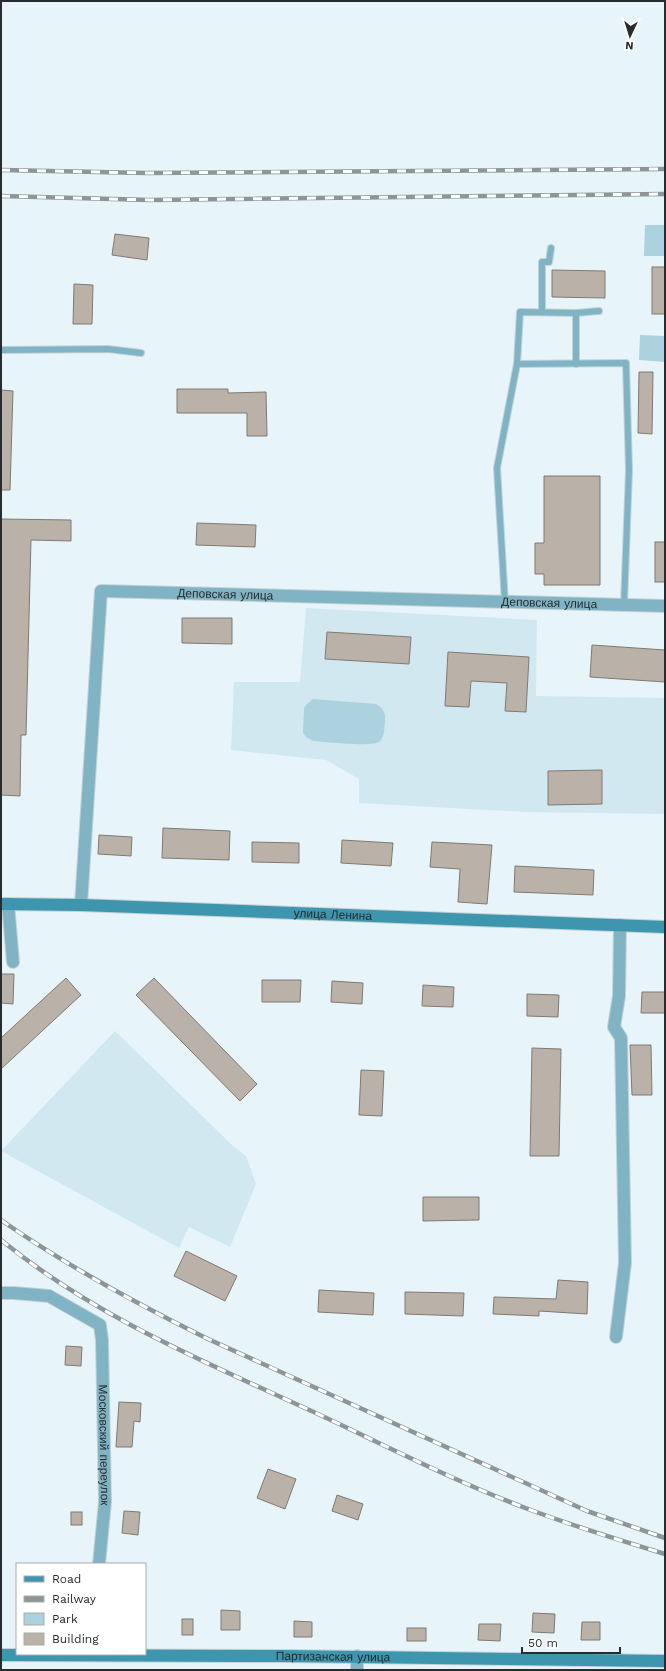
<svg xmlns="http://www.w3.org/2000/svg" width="666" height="1671" font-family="'Work Sans',sans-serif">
  <rect width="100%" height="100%" fill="#e7f5fa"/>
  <g fill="#d2e8f0">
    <polygon points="306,608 537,620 536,696 665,698 665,814 525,812 359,803 359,779 326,760 231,750 234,682 300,682"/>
    <polygon points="115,1031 233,1146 246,1156 256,1184 230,1247 189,1227 179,1248 1,1151"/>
  </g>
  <g fill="#abd2de">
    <polygon points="645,225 665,225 665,256 644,256"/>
    <polygon points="640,335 665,336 665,362 639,360"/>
    <path d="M313,699l63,5c7,4 10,9 9,18 -1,6 0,15 -6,20 -9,5 -54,0 -66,-1l-7,-4 -3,-4 1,-25 2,-3z"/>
  </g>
  <g fill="#bab2a8" stroke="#807970">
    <polygon points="115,234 149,238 147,260 112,255"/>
    <rect x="652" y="267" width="13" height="47"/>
    <polygon points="552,270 605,271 605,298 552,297"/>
    <polygon points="74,284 93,285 92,324 73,324"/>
    <polygon points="639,372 653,372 652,434 638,433"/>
    <polygon points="177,389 228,389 228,393 266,392 267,436 247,436 247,413 177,413"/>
    <polygon points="1,390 13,391 10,490 1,490"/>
    <polygon points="544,476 600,476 600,585 544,585 544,574 535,574 535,543 544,543"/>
    <polygon points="1,519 71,520 71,541 31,540 26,735 21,735 20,796 1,795"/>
    <polygon points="197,523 256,525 255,547 196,545"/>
    <rect x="655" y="542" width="10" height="40"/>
    <polygon points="182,618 232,618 232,644 182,643"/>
    <polygon points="327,632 411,637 409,664 325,659"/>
    <polygon points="592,645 665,650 665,682 590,677"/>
    <polygon points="448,652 529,657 526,712 505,711 507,683 471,681 469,707 445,706"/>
    <polygon points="602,770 602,804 548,805 548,771"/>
    <polygon points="163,828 230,831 229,860 162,858"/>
    <polygon points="99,835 132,837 131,856 98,854"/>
    <polygon points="342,840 393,843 391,866 341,863"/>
    <polygon points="252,842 299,843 299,863 252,862"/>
    <polygon points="432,842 492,845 487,904 458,902 460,869 430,867"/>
    <polygon points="515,866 594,870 593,895 514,892"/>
    <polygon points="1,974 14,974 13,1004 1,1003"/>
    <polygon points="66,978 81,995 1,1069 1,1038"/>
    <polygon points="154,978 257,1084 240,1101 136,995"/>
    <polygon points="262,980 301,980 300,1002 262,1002"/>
    <polygon points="332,981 363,983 362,1004 331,1002"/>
    <polygon points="423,985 454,987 453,1007 422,1006"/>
    <polygon points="642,992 665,992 665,1013 641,1013"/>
    <polygon points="527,994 559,995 558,1017 527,1016"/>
    <polygon points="630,1045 651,1045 652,1095 632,1095"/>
    <polygon points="532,1048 561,1049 559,1156 530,1156"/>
    <polygon points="361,1070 384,1071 382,1116 359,1115"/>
    <polygon points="423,1197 479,1197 479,1220 423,1221"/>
    <polygon points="186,1251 237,1276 225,1301 174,1276"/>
    <polygon points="558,1280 588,1282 587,1314 539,1311 539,1316 493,1314 494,1297 556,1299"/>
    <polygon points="319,1290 374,1293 373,1315 318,1312"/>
    <polygon points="405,1292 464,1293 463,1316 405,1314"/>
    <polygon points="66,1346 82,1347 81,1366 65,1365"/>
    <polygon points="119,1402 141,1403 140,1422 134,1421 132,1447 116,1447"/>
    <polygon points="268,1469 296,1479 285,1509 257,1498"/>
    <polygon points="337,1495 363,1504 358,1520 332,1511"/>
    <polygon points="124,1511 140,1512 138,1535 122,1533"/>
    <rect x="71" y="1512" width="11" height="13"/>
    <polygon points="221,1610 240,1611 240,1630 221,1630"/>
    <polygon points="533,1613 555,1614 554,1633 532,1632"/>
    <rect x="182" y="1619" width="11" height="16"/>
    <polygon points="294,1621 312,1622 312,1637 294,1637"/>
    <polygon points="582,1622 600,1622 600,1640 581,1640"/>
    <polygon points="479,1624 501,1624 500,1641 478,1640"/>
    <rect x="407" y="1628" width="19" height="13"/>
  </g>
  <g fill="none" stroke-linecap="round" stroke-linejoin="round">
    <g stroke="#c4d1d5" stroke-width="8">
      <g id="lane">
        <polyline points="542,312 542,262 549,262 551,248"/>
        <polyline points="1,350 108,349 141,353"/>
        <polyline points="517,364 520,312 576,313 599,311"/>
        <polyline points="576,364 576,313"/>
        <polyline points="505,603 497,468 517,364 626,363 629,470 624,605"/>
      </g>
    </g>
    <g stroke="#c4d1d5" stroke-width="14">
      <g id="street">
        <polyline points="8,904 13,962"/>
        <path id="s1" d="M81,905l20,-314 564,15"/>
        <path id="s2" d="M1,1293h13l35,3 51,29 2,15 3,162 -6,62"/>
        <polyline points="616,1337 625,1263 621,1038 614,1027 619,996 620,925"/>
        <polyline points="357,1670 357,1656"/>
      </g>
    </g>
    <g stroke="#c4d1d5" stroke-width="14">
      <g id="secondary">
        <path id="s3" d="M1,904l80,1 584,22"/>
        <path id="s4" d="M1,1655l282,1 382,5"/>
      </g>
    </g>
    <use href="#lane" stroke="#80b4c5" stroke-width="6"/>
    <use href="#street" stroke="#80b4c5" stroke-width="12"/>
    <use href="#secondary" stroke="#3d95ae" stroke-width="12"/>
    <g stroke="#8c969a" stroke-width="4.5">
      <g id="rail">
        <polyline points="1,170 147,173 665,169"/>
        <polyline points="1,196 150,200 665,194"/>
        <path d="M1,1220c66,46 136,84 207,119l379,172 78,27"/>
        <path d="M1,1240c92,75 197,119 304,168 74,34 146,72 223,101 45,17 91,31 137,45"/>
      </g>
    </g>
    <use href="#rail" stroke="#fff" stroke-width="3" stroke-dasharray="9" stroke-linecap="butt"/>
  </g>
  <g text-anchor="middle" stroke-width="4" stroke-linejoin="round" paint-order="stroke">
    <g font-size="12" fill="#272c2e" stroke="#fff">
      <text dy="4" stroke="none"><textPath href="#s1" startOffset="439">Деповская улица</textPath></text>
      <text dy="4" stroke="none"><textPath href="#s1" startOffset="763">Деповская улица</textPath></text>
      <text dy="4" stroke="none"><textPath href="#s3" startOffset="332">улица Ленина</textPath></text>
      <text dy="4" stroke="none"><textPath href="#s2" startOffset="227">Московский переулок</textPath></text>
      <text dy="4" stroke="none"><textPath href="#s4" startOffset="332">Партизанская улица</textPath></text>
    </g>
  </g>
  <rect width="666" height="1671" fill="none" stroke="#272c2e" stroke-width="4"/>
  <rect x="16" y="1563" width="130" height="92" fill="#ffffff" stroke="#a9abab"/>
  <rect x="24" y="1576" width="20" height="6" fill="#3d95ae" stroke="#a9abab"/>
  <text x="52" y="1583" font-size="12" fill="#272c2e">Road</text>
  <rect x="24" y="1596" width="20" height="6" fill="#8c969a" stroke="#a9abab"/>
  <text x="52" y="1603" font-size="12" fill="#272c2e">Railway</text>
  <rect x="24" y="1613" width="20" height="12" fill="#abd2de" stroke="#a9abab"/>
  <text x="52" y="1623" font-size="12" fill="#272c2e">Park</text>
  <rect x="24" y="1633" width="20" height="12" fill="#bab2a8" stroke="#a9abab"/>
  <text x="52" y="1643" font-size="12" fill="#272c2e">Building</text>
  <g transform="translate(630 36) rotate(184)" stroke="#ffffff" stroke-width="3" paint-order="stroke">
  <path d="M0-3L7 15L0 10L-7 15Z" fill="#272c2e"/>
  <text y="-6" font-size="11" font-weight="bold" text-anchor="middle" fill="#272c2e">N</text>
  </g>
  <path d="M522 1647v6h98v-6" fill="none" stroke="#272c2e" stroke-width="2"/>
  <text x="528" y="1647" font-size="12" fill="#272c2e" stroke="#ffffff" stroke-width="3" paint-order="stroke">50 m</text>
</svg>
